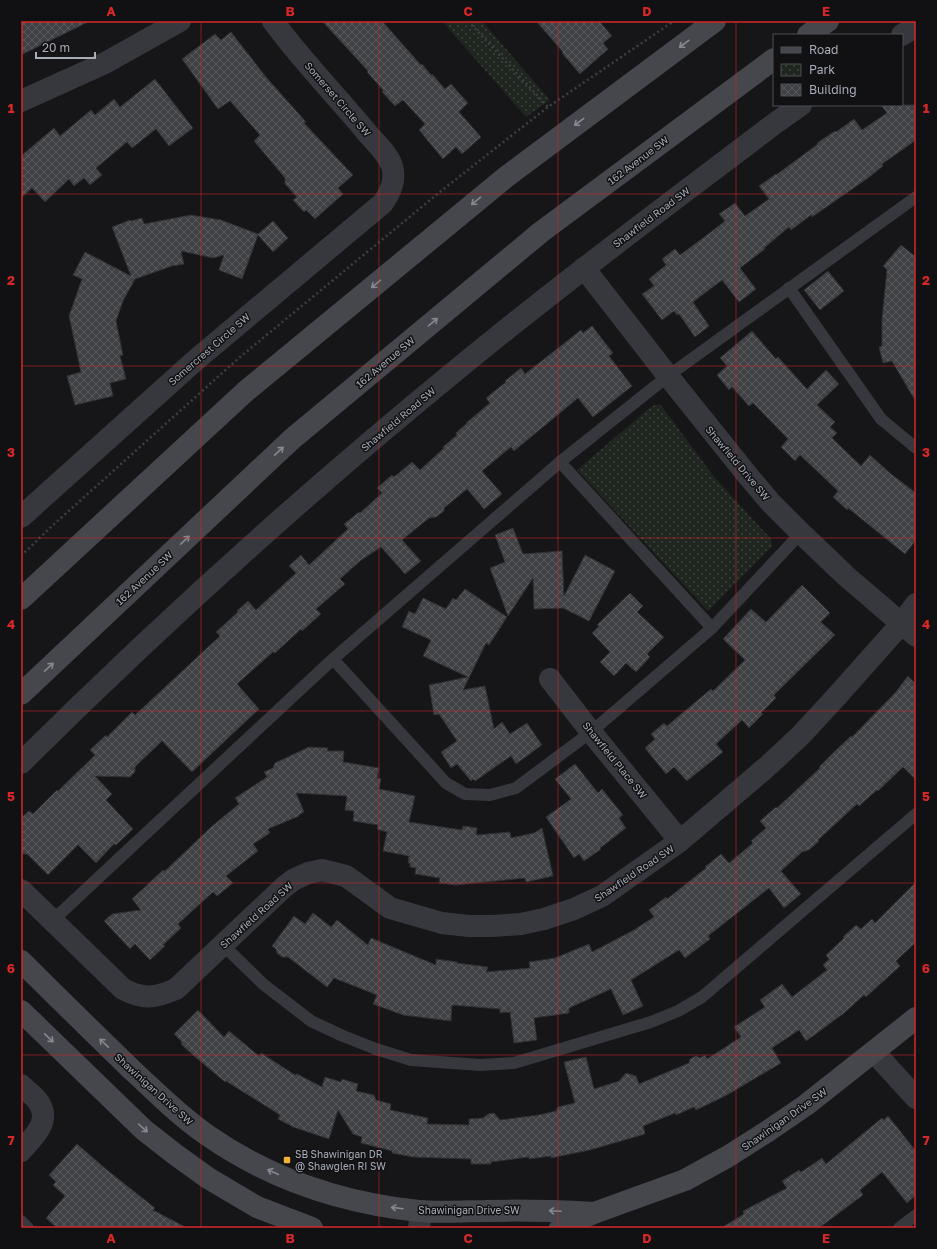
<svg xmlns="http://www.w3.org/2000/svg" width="937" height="1249" font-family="'Golos Text',sans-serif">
  <defs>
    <pattern id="park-dots" width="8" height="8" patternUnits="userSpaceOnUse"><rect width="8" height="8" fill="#1e261f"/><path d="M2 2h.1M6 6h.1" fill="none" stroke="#3c433d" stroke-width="1.8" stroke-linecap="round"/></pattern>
    <pattern id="building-cross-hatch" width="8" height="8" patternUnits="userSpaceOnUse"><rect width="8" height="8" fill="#404145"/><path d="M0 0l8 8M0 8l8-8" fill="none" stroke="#595a5e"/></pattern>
  </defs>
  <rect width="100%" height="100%" fill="#161618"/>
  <g fill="url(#park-dots)">
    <polygon points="442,21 482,21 550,100 526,117"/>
    <polygon points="660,404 715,478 771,539 772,546 708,611 577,470 652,406"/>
  </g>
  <g fill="url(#building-cross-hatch)" stroke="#303034">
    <polygon points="21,21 90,21 21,55"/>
    <polygon points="322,21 382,21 421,65 422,64 431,75 432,74 445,89 451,84 468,103 459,112 481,137 462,154 456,147 443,159 419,130 425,124 403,100 395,106 382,92 383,90 367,72 368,71"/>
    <polygon points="536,21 599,21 612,36 603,43 608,49 580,74 562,53 563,52"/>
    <polygon points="231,32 266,77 306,122 304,123 353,175 338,188 343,194 315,219 306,210 304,212 293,200 297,197 285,184 285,178 254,141 260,135 230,101 218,109 182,59 215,34 221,40"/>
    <polygon points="155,79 193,128 169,146 156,129 132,148 127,142 96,168 102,175 90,185 84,178 74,186 69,179 45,202 32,188 21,198 21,156 54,128 60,136 91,110 95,115 114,99 120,107"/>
    <polygon points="881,105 916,105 916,140 882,164 883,166 868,178 812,217 811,215 791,230 789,227 764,248 765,249 740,268 756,289 739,302 722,280 693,302 709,326 695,337 679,314 677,315 674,311 662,320 642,294 654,286 649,279 666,265 662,259 675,249 680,255 707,235 725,221 719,214 735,203 745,216 769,199 759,186 776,174 776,175 818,144 817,143 835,131 836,132 854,119 862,130 887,113"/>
    <polygon points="191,215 221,220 258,234 273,221 288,238 273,252 258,235 242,279 219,270 224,255 213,258 181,251 184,264 172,266 135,279 123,301 116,321 123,355 120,356 126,379 110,383 113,396 75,405 67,376 81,372 69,316 82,279 73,275 85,252 131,276 112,227 130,220 131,221 142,218 144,224"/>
    <polygon points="901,245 916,257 916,402 892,361 883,363 879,347 882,346 882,319 887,270 883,266"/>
    <polygon points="828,271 844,291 820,310 804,290"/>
    <polygon points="592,326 613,353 609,356 632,386 593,417 578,398 514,451 511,447 482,471 502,494 484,509 467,489 444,508 444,511 436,517 429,518 402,540 421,561 405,574 381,547 360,561 340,579 345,584 316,609 321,614 302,631 301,629 275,653 273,652 237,684 259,709 192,772 162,741 135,767 135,772 130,777 95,776 112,794 106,800 133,829 116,845 114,844 96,863 78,845 48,875 27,854 21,854 21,818 29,811 33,814 57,790 58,791 95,755 90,750 106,735 107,737 132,712 135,715 220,636 216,632 238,612 237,611 248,601 256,610 296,573 289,566 301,555 309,565 348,529 344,524 359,512 360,513 382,493 377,488 392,475 394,477 412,462 420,470 444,448 443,447 457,435 456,433 467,423 466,423 490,403 486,398 506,382 505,381 521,368 525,374 581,330 583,333"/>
    <polygon points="752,331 776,359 778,357 807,389 826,370 839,384 817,405 835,422 830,427 837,433 832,438 861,466 870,455 891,474 916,493 916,540 905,554 848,508 847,510 833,497 838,491 800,455 795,461 781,447 788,439 753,403 749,406 732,387 729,390 717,375 727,366 720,358"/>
    <polygon points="513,528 523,554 562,551 564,596 585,555 615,571 589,621 563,608 534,609 533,578 508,616 490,568 505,562 495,535"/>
    <polygon points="802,585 830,613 821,622 835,635 774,695 776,698 761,713 763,714 749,728 742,720 716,744 723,752 708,764 687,781 674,767 666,774 645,748 655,739 651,734 664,723 667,726 711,689 713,691 745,660 723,639 751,609 766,622"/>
    <polygon points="465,589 507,617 489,645 486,643 463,690 485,686 494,729 502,722 510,734 527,723 542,745 516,764 511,756 475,781 473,779 471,781 457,764 451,768 441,752 457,741 439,714 434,715 429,685 468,677 423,656 431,640 402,627 409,611 415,614 423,598 446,609 453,598 456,600"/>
    <polygon points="630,593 643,606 637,612 664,637 647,654 650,657 636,672 626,663 614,676 600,662 610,652 592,633 599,626 597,625"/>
    <polygon points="908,676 916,684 916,780 903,767 878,791 877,790 859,806 857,804 818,840 819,841 809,850 802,852 781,871 801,894 784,908 769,888 708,936 710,939 685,958 679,950 631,980 643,1006 623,1015 611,989 569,1008 569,1013 534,1018 537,1040 514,1043 510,1012 500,1013 500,1009 452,1005 451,1021 403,1015 373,1004 377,995 334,978 327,987 288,957 282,957 277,953 276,949 272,946 294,916 305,924 313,913 331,927 337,920 368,945 371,938 436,965 436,959 457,962 457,963 488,967 486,972 530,968 529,962 555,958 589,944 592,952 634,930 654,917 649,910 666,897 667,899 706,868 705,867 721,854 729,863 753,843 751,841 766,828 760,821 776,807 777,808 820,768 819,767 834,752 851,736 852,737 895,693"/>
    <polygon points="309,747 328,748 327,751 344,751 343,762 379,768 377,778 381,779 379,789 415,796 409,822 462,830 463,826 477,828 476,835 510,832 511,838 534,833 542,828 553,876 526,882 525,878 456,885 439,883 440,878 415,874 416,868 410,867 410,863 408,863 409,856 383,851 387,832 377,829 378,825 353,821 354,811 345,810 347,796 296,793 304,812 299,815 299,816 268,829 270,833 253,844 258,851 226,876 233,883 217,896 213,892 178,924 181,928 163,945 165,946 150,960 135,944 130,949 104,921 112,914 141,910 132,899 163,870 165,871 211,827 239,804 235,798 267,777 264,772 273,768 275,763"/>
    <polygon points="575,764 598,793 602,789 623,815 619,818 626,828 600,848 601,849 584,861 579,854 574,858 546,817 571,799 555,779"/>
    <polygon points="916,882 916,942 896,961 900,966 866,997 864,995 843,1014 806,1041 799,1030 772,1048 781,1063 727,1095 696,1110 694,1107 676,1115 675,1113 643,1126 645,1134 590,1150 551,1158 551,1156 529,1159 529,1157 491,1162 491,1164 471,1164 471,1159 413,1157 392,1153 392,1151 361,1143 362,1137 353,1134 338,1110 329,1139 293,1127 278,1119 280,1115 226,1081 225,1082 193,1055 181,1044 182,1042 174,1034 198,1010 224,1037 229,1031 259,1056 261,1053 295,1075 297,1074 322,1087 325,1077 341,1082 342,1079 358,1084 356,1091 374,1095 376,1100 391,1104 390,1110 428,1118 427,1124 469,1125 469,1119 483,1118 488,1114 494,1113 500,1120 539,1115 556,1111 558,1107 575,1103 564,1062 586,1057 594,1089 619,1081 626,1073 636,1076 639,1084 689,1063 690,1059 696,1056 700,1058 705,1055 707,1059 741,1037 734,1027 765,1007 760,1000 782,984 792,997 827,970 823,965 829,959 826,955 844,938 843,937 856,925 861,929 872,919 875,923"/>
    <polygon points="888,1116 916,1151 916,1195 907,1203 882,1172 860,1190 863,1195 819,1228 721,1228 744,1214 743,1211 787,1188 782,1181 799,1170 801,1172 822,1158 826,1164 882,1118 884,1120"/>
    <polygon points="77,1144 107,1170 155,1208 153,1210 187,1228 57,1228 46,1218 65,1196 53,1185 56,1182 49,1175"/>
  </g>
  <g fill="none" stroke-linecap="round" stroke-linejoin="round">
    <g stroke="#3d3f44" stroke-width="2.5" stroke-dasharray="2 3" stroke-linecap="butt">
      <polyline points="468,21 548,107"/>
      <polyline points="21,556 52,526 240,357 441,191 548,107 674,21"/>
    </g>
    <g stroke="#37383d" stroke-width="12">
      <polyline points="789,288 881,419 916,448"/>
      <polyline points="560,462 712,628"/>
      <polyline points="333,659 446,783 465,794 490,795 516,788 591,732 712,628 801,533"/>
      <polyline points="52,921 333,659 560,462 668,376 916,197"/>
      <polyline points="223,945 263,984 311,1021 343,1036 376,1049 411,1060 480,1065 514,1063 651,1022 678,1011 702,997 916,814"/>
      <polyline points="21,1221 28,1228"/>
      <polyline points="899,1228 916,1215"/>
    </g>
    <g stroke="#37383d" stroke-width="22">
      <polyline points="902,35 916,26"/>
      <polyline points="21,101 105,63 180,21"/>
      <polyline points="584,268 668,376 749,477 771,503 801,533 846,576 916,636"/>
      <path d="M21,517l177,-159 185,-155c8,-12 13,-23 9,-37 -4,-12 -16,-23 -24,-32 -31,-38 -66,-73 -95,-113"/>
      <polyline points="550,679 591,732 680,841"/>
      <path d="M21,763c140,-139 286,-271 439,-396 102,-84 209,-163 314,-243l27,-19"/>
      <path d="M21,890l102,99c21,11 32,9 53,0l108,-102 9,-7 15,-7 14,-3 24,6 44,32 52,15 27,3h23l29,-2 23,-5 30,-10 28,-13 78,-55 89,-76 32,-30 36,-39 64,-72 15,-20"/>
      <polyline points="874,1052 916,1098"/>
      <path d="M21,1085c5,5 12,10 16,15 16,21 -3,36 -16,51"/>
      <polyline points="419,1228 421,1211"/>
    </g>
    <g stroke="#45474d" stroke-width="22">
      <polyline points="808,35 828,21"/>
      <polyline points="21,599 246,391 506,177 715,21"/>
      <polyline points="21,694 292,439 541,232 774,59"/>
      <path d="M21,961c37,37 74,73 111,109 24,22 47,46 75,65 63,44 135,68 212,76 21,2 44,0 66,0 36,-1 72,0 109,2"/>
      <polyline points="21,1011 144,1130 176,1155 208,1178 257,1207 312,1228"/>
      <polyline points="560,1228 594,1213 685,1180 727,1157 768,1131 806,1105 916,1018"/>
    </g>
  </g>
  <defs><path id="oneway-shaft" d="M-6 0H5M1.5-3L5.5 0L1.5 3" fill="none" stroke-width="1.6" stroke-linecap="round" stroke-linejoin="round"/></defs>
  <g stroke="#858993">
    <use href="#oneway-shaft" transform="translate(684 44) rotate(143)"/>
    <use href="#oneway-shaft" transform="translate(579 122) rotate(143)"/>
    <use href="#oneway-shaft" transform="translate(476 201) rotate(140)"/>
    <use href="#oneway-shaft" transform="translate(376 284) rotate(140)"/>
    <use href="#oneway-shaft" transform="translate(433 322) rotate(-40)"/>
    <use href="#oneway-shaft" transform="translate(279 451) rotate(-43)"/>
    <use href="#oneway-shaft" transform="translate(185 540) rotate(-43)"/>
    <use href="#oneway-shaft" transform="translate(49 667) rotate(-43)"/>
    <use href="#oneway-shaft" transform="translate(49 1038) rotate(44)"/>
    <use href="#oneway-shaft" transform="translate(104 1043) rotate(-136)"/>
    <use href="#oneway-shaft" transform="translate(143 1128) rotate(42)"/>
    <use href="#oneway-shaft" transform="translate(273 1172) rotate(-156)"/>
    <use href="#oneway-shaft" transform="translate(397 1208) rotate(-173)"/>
    <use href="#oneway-shaft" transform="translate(555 1211) rotate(-177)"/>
  </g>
  <path fill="none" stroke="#d62828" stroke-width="1" stroke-opacity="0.55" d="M201,21v1207M379,21v1207M558,21v1207M736,21v1207M21,194h895M21,366h895M21,538h895M21,711h895M21,883h895M21,1055h895"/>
  <rect fill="#f2b134" stroke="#111113" stroke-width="1.5" x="283" y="1156" width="8" height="8" rx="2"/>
  <g text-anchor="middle" stroke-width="3" stroke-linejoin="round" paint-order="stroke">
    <g font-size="10" fill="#a8adb8" stroke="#111113">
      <text transform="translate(338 99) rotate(49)" y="4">Somerset Circle SW</text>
      <text transform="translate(638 160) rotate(-37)" y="4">162 Avenue SW</text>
      <text transform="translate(651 217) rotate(-37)" y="4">Shawfield Road SW</text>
      <text transform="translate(209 349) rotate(-41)" y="4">Somercrest Circle SW</text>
      <text transform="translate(385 362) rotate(-40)" y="4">162 Avenue SW</text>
      <text transform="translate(398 419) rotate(-40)" y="4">Shawfield Road SW</text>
      <text transform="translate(738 463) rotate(50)" y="4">Shawfield Drive SW</text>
      <text transform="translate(144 578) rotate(-43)" y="4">162 Avenue SW</text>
      <text transform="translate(615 760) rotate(51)" y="4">Shawfield Place SW</text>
      <text transform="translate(634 873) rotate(-34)" y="4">Shawfield Road SW</text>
      <text transform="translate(256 915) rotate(-42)" y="4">Shawfield Road SW</text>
      <text transform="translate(154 1089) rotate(42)" y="4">Shawinigan Drive SW</text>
      <text transform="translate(784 1119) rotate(-35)" y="4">Shawinigan Drive SW</text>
      <text x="469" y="1214">Shawinigan Drive SW</text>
    </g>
    <g font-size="10" fill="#a8adb8" stroke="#111113" text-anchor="start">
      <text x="295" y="1158">SB Shawinigan DR<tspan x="295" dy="12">@ Shawglen RI SW</tspan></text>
    </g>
  </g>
  <rect width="937" height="1249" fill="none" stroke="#111113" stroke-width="44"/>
  <rect x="773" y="34" width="130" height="72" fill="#111113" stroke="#4d4f55"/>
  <rect x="781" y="47" width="20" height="6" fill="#45474d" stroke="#4d4f55"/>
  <text x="809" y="54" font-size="12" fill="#a8adb8">Road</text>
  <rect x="781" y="64" width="20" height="12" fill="url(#park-dots)" stroke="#4d4f55"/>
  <text x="809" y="74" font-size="12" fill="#a8adb8">Park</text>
  <rect x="781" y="84" width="20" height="12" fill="url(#building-cross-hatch)" stroke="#4d4f55"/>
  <text x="809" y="94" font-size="12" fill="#a8adb8">Building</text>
  <path d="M36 52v6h59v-6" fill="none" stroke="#a8adb8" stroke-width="2"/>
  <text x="42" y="52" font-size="12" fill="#a8adb8" stroke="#111113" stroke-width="3" paint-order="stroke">20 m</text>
  <rect x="22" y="22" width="893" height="1205" fill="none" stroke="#d62828" stroke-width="1.5"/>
  <g font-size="13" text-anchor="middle" font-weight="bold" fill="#d62828">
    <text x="111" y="16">A</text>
    <text x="290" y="16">B</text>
    <text x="468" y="16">C</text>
    <text x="647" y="16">D</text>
    <text x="826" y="16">E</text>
    <text x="11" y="113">1</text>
    <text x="926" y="113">1</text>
    <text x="11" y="285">2</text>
    <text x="926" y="285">2</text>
    <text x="11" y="457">3</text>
    <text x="926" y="457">3</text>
    <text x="11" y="629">4</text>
    <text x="926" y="629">4</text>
    <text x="11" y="801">5</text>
    <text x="926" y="801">5</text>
    <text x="11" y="973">6</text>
    <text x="926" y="973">6</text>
    <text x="11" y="1145">7</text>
    <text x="926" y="1145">7</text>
    <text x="111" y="1243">A</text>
    <text x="290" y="1243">B</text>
    <text x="468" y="1243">C</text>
    <text x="647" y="1243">D</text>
    <text x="826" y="1243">E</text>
  </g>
</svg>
